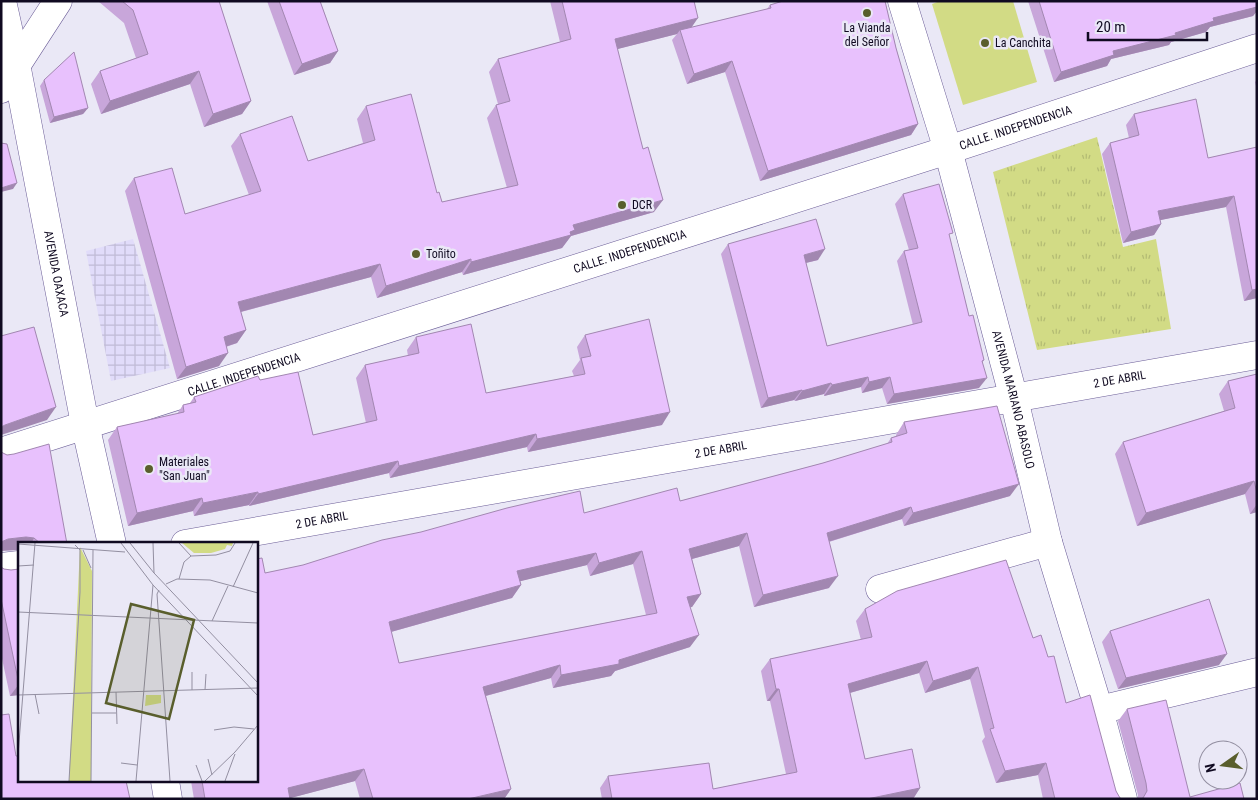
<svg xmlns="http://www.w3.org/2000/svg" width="1258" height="800" font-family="'Roboto Condensed',sans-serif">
  <defs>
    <pattern id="industrial-grid" width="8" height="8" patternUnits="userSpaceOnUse" patternTransform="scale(1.25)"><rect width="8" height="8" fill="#e1dcfa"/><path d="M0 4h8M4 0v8" fill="none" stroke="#c0bbd6"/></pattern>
    <pattern id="grass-tufts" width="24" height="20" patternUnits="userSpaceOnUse" patternTransform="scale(1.25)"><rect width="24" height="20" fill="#d2db85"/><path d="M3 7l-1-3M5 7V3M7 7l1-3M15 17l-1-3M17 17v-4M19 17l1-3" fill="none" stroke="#b3bb73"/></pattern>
  </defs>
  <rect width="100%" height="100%" fill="#eae8f6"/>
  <polygon fill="url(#industrial-grid)" points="133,239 170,368 111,381 86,251"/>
  <polygon fill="url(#grass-tufts)" points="1097,137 1123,247 1156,239 1171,329 1037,350 993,172"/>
  <polygon fill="#d2db85" points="940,1 1013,1 1037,82 963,105 932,4"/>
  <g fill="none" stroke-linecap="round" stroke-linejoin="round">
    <g stroke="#6b5d97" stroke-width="29">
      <g id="minor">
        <path id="s1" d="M2,1l14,63 69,360 27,120"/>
        <path id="s2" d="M1,452l947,-302 309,-102"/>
        <path id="s3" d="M185,544l1072,-189"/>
        <polyline points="1,567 19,565"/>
        <polyline points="880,589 1048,542"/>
        <polyline points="1099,710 1257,672"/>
        <polyline points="165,781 168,799"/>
      </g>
    </g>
    <g stroke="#6b5d97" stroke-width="29">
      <g id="tertiary">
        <path id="s4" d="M902,1l46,149 66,249 34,143 51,168 24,89"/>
        <polyline points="1,89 58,1"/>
      </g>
    </g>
    <use href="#minor" stroke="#fff" stroke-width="28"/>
    <use href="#tertiary" stroke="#fff" stroke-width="28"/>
  </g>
  <g fill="#c8a6da" fill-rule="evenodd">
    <polygon points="98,1 219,1 251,101 242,114 204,127 190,84 101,114 91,84 100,71 136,58 124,23"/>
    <polygon points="267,1 320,1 338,51 330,63 294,75"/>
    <polygon points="550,1 694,1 692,27 767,9 770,5 780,2 780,1 885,1 896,48 918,124 911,135 760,181 725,72 687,84 672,40 677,34 617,49 654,212 571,236 562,248 463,275 462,272 377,298 371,277 241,312 246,330 237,343 226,347 219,366 177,379 125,191 134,178 185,214 249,195 231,146 240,134 308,161 363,143 357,119 366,106 437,193 442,202 507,188 487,118 496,105 498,104 489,72 498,59 560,42"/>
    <polygon points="1028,1 1257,1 1257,11 1253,16 1210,27 1206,32 1171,42 1169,45 1111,59 1107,66 1054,82"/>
    <polygon points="44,80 88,108 83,114 50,123 40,86"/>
    <polygon points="1257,80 1257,90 1255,82"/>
    <polygon points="1134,114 1208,158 1257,147 1257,298 1244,301 1226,207 1160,220 1161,224 1154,235 1123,243 1102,154 1110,143 1129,138 1126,125"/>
    <polygon points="903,194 950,238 969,316 984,360 982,363 979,388 887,404 882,388 862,393 861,387 824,396 824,394 795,401 794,400 761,408 721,254 728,244 818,260 806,263 827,346 913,325 897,261 904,251 909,250 895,204"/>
    <polygon points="585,335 662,425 528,452 527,447 390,478 389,473 249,506 249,505 194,516 193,511 128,526 108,440 117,427 177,414 183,405 190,403 194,397 260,380 313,435 366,423 356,378 365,365 408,356 407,350 416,337 486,393 574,376 572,371 580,360 577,347"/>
    <polygon points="1257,374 1257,512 1250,514 1245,494 1137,526 1115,454 1123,442 1224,411 1219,394 1228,381"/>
    <path d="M904,422l106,74 -106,30 -2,-7 -73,23v46l-75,19 -15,-61 -47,13 9,35 -9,13h-2v40l-75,24 -4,5 -58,12 -2,-10 -65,18 25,93 -7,10h-144l-5,-18 -65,17v1h-96l-3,-18h65l9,-208 319,-60 96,-12 143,-38 64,-19 4,-6 5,-2v-1zM633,564l13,51 -247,48 -8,-31 121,-34 9,-13 -1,-4 67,-16 3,11z"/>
    <polygon points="1,452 67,544 19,544 19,550 18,549"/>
    <polygon points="1,567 4,569 11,570 19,569 19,695 10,696 1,654"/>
    <polygon points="865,609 1033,638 1048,657 1066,703 1120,798 1122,799 1043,799 1038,775 996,783 982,741 985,737 970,679 925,693 919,673 850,693 865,759 920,788 913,799 602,799 600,788 608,776 713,789 786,774 770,701 767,701 761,671 770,659 861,640 856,621"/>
    <polygon points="1110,631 1219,665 1118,689 1102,642"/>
    <polygon points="1127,709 1190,797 1244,799 1138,799 1138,795 1118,721"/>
  </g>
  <g fill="#a287b1">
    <polygon points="1257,5 1257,11 1253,16 1210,27 1206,32 1171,42 1169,45 1111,59 1107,66 1054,82 1061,72 1113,51 1175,33 1213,18"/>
    <polygon points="698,18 689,31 680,30 677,34 606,52 615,39"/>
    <polygon points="338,51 330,63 294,75 302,64"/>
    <polygon points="732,61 725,72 687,84 694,74"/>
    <polygon points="199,71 190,84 101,114 110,101"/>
    <polygon points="251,101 242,114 204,127 213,114"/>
    <polygon points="88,108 83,114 50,123 54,117"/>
    <polygon points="918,124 911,135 760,181 768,171"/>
    <polygon points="17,183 13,189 1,192 1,188"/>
    <polygon points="1234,196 1226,207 1151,222 1158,211"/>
    <polygon points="663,200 654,212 571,236 562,248 463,275 471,262 573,225"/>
    <polygon points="1161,224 1154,235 1123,243 1131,232"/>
    <polygon points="825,249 818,260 797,265 804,255"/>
    <polygon points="471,259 462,272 377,298 386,286"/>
    <polygon points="380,264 371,277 229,315 238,302"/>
    <polygon points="1257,289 1257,298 1244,301 1252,290"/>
    <polygon points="246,330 237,343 215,350 224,337"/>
    <polygon points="228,353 219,366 177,379 186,367"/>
    <polygon points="868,377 861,387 824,396 832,385"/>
    <polygon points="890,377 882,388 862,393 869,382"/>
    <polygon points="987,378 979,388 887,404 894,394"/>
    <polygon points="831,383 824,394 795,401 802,391"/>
    <polygon points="802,390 794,400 761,408 768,398"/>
    <polygon points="56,407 47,420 1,435 1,427 5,425"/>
    <polygon points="670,412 662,425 528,452 537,439"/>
    <polygon points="536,434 527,447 390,478 399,466"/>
    <polygon points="398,461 389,473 249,506 258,494"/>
    <polygon points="1254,481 1245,494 1137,526 1146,513"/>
    <polygon points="1019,484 1010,496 904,526 913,513"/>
    <polygon points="258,492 249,505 194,516 203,503"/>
    <polygon points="202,498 193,511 128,526 137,513"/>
    <polygon points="1257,504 1257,512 1250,514"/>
    <polygon points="911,507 902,519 818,545 827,533"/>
    <polygon points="747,533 739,546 681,562 689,549"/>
    <polygon points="26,537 34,538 31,544 19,544 19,550 1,551 1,542 8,539"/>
    <polygon points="642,551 633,564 590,576 599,563"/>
    <polygon points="596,553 587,565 509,584 517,571"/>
    <polygon points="838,576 829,588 754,607 763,595"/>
    <polygon points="521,585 512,598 380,635 389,622"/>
    <polygon points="701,594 692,607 678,610 687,597"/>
    <polygon points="699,635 690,647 615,671 611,676 553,688 561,675 619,660"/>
    <polygon points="1227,654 1219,665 1118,689 1126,678"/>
    <polygon points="927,661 919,673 839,696 848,684"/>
    <polygon points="560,665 551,678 474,699 483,687"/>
    <polygon points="978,667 970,679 925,693 933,681"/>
    <polygon points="19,684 19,695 10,696"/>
    <polygon points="776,689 779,689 770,701 767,701"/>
    <polygon points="1046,763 1038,775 996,783 1005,771"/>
    <polygon points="364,769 355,781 287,799 288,788"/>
    <polygon points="920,788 913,799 867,799"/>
    <polygon points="511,789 504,799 468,799"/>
  </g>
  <g fill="#e8c1fd" stroke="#a287b1" fill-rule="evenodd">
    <polygon points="122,1 219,1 251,101 213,114 199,71 110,101 100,71 148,54 133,10"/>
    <polygon points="279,1 320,1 338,51 302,64"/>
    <polygon points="562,1 694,1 698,18 615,39 643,149 648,147 663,200 573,225 575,230 570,232 571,235 471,262 471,259 386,286 380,264 238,302 246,330 224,337 228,353 186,367 134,178 172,168 185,214 261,191 240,134 292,116 308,161 375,140 366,106 411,94 437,193 439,192 442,202 518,185 496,105 510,101 498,59 571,39"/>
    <polygon points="783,1 885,1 896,48 918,124 768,171 732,61 694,74 680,30 771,8 770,5"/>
    <polygon points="1039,1 1257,1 1257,7 1213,18 1214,21 1175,33 1176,35 1113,51 1114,55 1061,72"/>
    <polygon points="74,52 88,108 54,117 44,80"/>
    <polygon points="1196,99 1208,158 1257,147 1257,289 1252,290 1234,196 1158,211 1161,224 1131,232 1110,143 1139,135 1134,114"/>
    <polygon points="1,143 7,144 17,183 1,188"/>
    <polygon points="939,184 953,233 949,234 969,316 973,315 984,360 982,361 987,378 894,394 890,377 869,382 868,377 832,385 831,383 802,391 802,390 768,398 728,244 816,219 825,249 804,255 827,346 922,322 904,251 918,248 903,194"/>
    <polygon points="649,319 670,412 537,439 536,434 399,466 398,461 258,494 258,492 203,503 202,498 137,513 117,427 184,412 183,405 196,402 194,397 258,376 260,380 298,372 313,435 377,420 365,365 419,353 416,337 471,324 486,393 585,374 581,358 591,356 585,335"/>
    <polygon points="34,327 56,407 5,425 1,427 1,336"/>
    <polygon points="1257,374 1257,493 1254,481 1146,513 1123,442 1235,408 1228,381"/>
    <path d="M997,406l22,78 -106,29 -2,-6 -84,26 11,43 -75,19 -16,-62 -58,16 12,45 -14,3 12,38 -80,25v4l-58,11 -1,-10 -77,22 28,102 -43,10h-95l-9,-30 -76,19 2,11h-85l-3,-18h54v-222l6,-1 3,15 38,-8 79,-25 39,-8 86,-24 73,-17 4,22 93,-25 3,13 143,-38 69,-21 -1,-4 16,-5 -3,-11zM642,551l15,62 -258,50 -10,-41 132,-37 -4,-14 79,-18 3,10z"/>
    <polygon points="49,444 67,544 41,544 34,538 26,537 8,539 1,542 1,452 7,455 14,454"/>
    <polygon points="1006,560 1033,638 1041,635 1048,657 1054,656 1066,703 1090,695 1116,791 1120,798 1122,799 1055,799 1046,763 1005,771 990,729 994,728 978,667 933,681 927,661 848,684 865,759 912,749 920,788 867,799 612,799 608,776 709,763 713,789 797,772 779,689 776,689 770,659 872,637 865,609 897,591"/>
    <polygon points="1,567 4,569 11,570 19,569 19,684 1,599"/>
    <polygon points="1209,599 1227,654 1126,678 1110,631"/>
    <polygon points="1166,700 1190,797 1240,783 1244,799 1141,799 1143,798 1147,791 1146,783 1127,709"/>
    <polygon points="9,714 16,756 19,756 19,781 126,781 130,799 1,799 1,715"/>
  </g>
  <g fill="#595e2c" stroke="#eae8f6" stroke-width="2">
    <circle cx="867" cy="13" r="5"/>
    <circle cx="985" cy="43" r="5"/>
    <circle cx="622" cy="205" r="5"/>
    <circle cx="416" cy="254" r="5"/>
    <circle cx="149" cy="469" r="5"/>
  </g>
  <g text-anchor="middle" stroke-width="5" stroke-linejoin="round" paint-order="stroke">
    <g font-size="12" fill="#100a21" stroke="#eae8f6" text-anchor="start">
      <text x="867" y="32" text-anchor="middle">La Vianda<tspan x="867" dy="14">del Señor</tspan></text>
      <text x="995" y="47">La Canchita</text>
      <text x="632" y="209">DCR</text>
      <text x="426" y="258">Toñito</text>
      <text x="159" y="466">Materiales<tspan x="159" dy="14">"San Juan"</tspan></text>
    </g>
    <g font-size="12" fill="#100a21" stroke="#eae8f6">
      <text dy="4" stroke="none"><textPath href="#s2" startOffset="1065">CALLE. INDEPENDENCIA</textPath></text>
      <text dy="4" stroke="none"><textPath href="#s2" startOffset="660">CALLE. INDEPENDENCIA</textPath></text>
      <text dy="4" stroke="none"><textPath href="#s1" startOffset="278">AVENIDA OAXACA</textPath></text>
      <text dy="4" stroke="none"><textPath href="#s2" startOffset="255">CALLE. INDEPENDENCIA</textPath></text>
      <text dy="4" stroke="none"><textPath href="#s3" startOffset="949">2 DE ABRIL</textPath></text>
      <text dy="4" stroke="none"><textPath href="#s4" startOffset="414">AVENIDA MARIANO ABASOLO</textPath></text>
      <text dy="4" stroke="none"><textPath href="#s3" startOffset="544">2 DE ABRIL</textPath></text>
      <text dy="4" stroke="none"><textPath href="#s3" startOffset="139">2 DE ABRIL</textPath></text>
    </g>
  </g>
  <g transform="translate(18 542)">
    <rect width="240" height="240" fill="#eae8f6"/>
    <path d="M62,5l12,24 -1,210h-22zM128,153h15v8l-16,3z" fill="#d2db85"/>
    <path d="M164,1h51l-1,3 -5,-1 -2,4 -14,4h-17z" fill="#d2db85"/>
    <path fill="none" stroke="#938fa1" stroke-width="1" d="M103,1l32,42 105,111M112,1l24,30 104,110M135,1l1,30M161,1l12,13M0,2l107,8M65,8l8,18M0,24l16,-1M161,37l5,-17 7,-6 25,-1 14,-4 5,-8M148,42l11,-5 33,1 48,13M215,45l20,-44M141,48l-2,4 13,187M0,70l240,11M194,79l16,-35M174,130v18M187,148l1,-16M98,150l1,32M17,152l4,20M0,153l240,-7M74,171h24M196,188l20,-3 20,2M0,213l17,-212M190,217l4,16M103,221l16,2M178,223l6,16M51,239l11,-189v-42l-5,-5M73,239l2,-231M118,239l17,-196M187,239l30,-29 23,-27M207,239l10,-27"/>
    <path fill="#595e2c" fill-opacity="0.15" stroke="#595e2c" stroke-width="2.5" d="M113,62l63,16 -25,99 -63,-16z"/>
    <rect width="240" height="240" fill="none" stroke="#100a21" stroke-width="2.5"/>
  </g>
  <rect width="1258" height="800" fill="none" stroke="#100a21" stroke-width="5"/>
  <g transform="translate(1223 765) rotate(256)"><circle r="24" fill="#eae8f6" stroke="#938fa1"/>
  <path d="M0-4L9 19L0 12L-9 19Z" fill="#595e2c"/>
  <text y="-8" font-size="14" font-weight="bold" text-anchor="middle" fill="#100a21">N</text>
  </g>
  <path d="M1088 32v8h119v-8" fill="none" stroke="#100a21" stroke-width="2.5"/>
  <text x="1096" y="32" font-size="15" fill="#100a21" stroke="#eae8f6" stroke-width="4" paint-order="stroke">20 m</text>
</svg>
